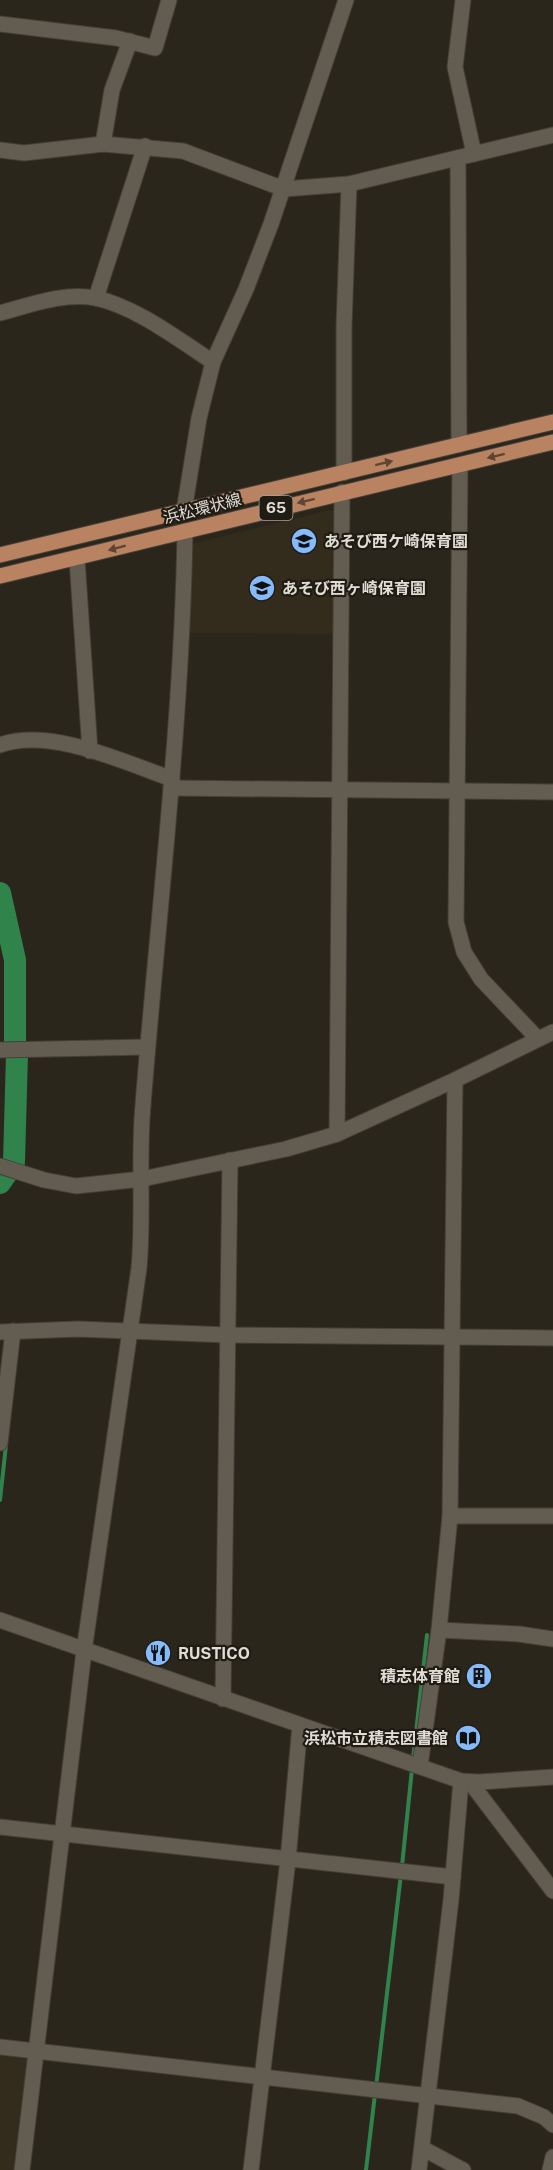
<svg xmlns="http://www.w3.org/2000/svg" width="553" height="2170" font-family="'Public Sans','Noto Sans JP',sans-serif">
  <rect width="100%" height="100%" fill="#2b261c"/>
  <g fill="#332b1b">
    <polygon points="330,510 335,511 335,634 189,633 191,544"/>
    <polygon points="0,2055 29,2059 18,2170 0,2170"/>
  </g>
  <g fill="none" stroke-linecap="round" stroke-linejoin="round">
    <g stroke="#31834c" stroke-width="4">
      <polyline points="0,1500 6,1445"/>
      <polyline points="413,1759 427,1635"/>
      <polyline points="402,1866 412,1769"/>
      <polyline points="376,2087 401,1874"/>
      <polyline points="366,2170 375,2094"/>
    </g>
    <g stroke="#31834c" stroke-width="22">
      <polyline points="0,893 15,960 15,1044"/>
      <polyline points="14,1162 17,1054"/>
      <polyline points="0,1183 7,1173"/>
    </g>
    <g stroke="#454038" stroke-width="17">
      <g id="street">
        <polyline points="463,0 455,67 474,154"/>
        <polyline points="0,24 116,38 155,48 169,0"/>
        <polyline points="103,144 112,90 130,41"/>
        <polyline points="0,150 24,153 103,144 183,151 284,189 349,184 553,135"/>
        <polyline points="458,158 459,445"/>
        <polyline points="96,298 145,146"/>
        <path d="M0,313c30,-8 64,-21 95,-15 40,8 84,42 118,64"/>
        <polyline points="460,465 456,922 464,952 481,979 537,1038"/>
        <polyline points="344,473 344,326 349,184"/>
        <polyline points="184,511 199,418 213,362 246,289 271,224 346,0"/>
        <polyline points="77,559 90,751"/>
        <path d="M0,745c50,-18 124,17 172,34"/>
        <polyline points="171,788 553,792"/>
        <polyline points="0,1050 147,1047"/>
        <polyline points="337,1134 342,492"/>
        <polyline points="0,1166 44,1180 76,1186 142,1179 286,1149 337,1134 455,1080 553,1032"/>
        <polyline points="0,1332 78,1329 228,1335 553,1338"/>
        <polyline points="0,1443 13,1331"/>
        <polyline points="450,1516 553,1516"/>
        <polyline points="439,1630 519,1634 553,1639"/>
        <polyline points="223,1699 230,1160"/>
        <polyline points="420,1766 439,1630 450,1516 455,1080"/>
        <polyline points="470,1782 553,1891"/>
        <polyline points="0,1827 453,1877"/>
        <polyline points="422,2148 463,2170"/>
        <path d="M22,2170l62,-519 55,-383c5,-54 -1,-109 4,-163 15,-191 39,-382 42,-574"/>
        <polyline points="251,2170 288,1860 300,1725"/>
        <polyline points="419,2170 451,1900 461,1781"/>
        <polyline points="550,2170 553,2157"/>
      </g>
    </g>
    <g stroke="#454038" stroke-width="17">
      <g id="secondary">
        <polyline points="0,1620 461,1781 479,1782 553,1777"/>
        <polyline points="0,2047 518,2106 544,2117 553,2125"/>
      </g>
    </g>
    <g stroke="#454038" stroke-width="17">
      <g id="primary">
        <polyline points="0,555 553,422"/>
        <polyline points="0,576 553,442"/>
      </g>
    </g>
    <use href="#street" stroke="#635d51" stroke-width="15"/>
    <use href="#secondary" stroke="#635d51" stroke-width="15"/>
    <use href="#primary" stroke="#b98361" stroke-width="15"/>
  </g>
  <defs><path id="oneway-solid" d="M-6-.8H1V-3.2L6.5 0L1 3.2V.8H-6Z" transform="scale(1.5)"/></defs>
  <g fill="#5e4532">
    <use href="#oneway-solid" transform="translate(496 456) rotate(166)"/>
    <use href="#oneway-solid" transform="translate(384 463) rotate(-14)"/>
    <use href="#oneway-solid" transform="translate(306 501) rotate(166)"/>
    <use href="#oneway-solid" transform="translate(117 548) rotate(165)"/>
  </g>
  <defs>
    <g id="school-disc" transform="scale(1.35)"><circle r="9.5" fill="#85bbfb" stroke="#211c13"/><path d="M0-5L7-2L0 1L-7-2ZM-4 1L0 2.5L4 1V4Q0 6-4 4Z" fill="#111"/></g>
    <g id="restaurant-disc" transform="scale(1.35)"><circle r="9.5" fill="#85bbfb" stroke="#211c13"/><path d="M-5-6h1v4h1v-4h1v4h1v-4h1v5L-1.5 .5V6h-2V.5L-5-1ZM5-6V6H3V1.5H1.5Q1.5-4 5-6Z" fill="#111"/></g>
    <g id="building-disc" transform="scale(1.35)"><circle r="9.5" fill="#85bbfb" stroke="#211c13"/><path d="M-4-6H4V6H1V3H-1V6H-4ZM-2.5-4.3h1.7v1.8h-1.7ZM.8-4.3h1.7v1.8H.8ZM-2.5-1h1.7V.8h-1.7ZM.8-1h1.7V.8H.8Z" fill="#111"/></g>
    <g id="library-disc" transform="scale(1.35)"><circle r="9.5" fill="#85bbfb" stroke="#211c13"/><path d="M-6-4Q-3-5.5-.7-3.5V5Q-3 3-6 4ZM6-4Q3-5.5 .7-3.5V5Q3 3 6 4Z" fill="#111"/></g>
  </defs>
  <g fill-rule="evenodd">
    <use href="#school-disc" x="304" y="541"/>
    <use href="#school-disc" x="262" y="588"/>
    <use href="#restaurant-disc" x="158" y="1653"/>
    <use href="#building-disc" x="479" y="1676"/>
    <use href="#library-disc" x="468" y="1738"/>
  </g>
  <g text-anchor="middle" stroke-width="4.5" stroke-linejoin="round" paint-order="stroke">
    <rect fill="#211c13" stroke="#a7a29c" stroke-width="1.5" x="259.5" y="496" width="33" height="24" rx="4.5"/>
    <g font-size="15" font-weight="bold" fill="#e0dcd6">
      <text x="276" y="513">65</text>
    </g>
    <g font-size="16" fill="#e0dcd6" stroke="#211c13">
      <text transform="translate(202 508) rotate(-14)" y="6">浜松環状線</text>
    </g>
    <g font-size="16" font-weight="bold" fill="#e0dcd6" stroke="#211c13" text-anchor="start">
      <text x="324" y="547">あそび西ケ崎保育園</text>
      <text x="282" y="594">あそび西ヶ崎保育園</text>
      <text x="178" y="1659">RUSTICO</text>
      <text x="460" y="1682" text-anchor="end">積志体育館</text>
      <text x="448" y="1744" text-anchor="end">浜松市立積志図書館</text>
    </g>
  </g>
</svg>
